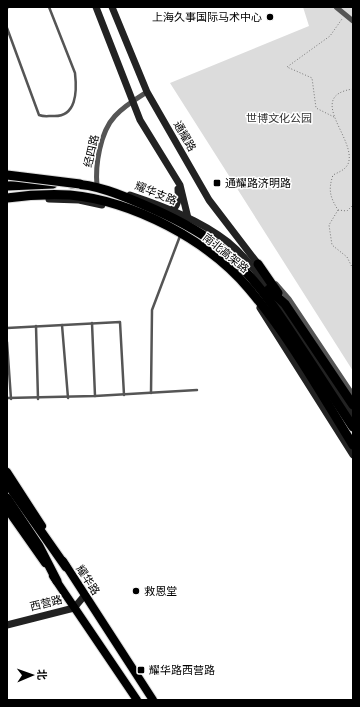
<svg xmlns="http://www.w3.org/2000/svg" width="360" height="707" font-family="Commissioner,'Noto Sans SC',sans-serif">
  <rect width="100%" height="100%" fill="#fff"/>
  <polygon fill="#dcdcdc" points="303,7 353,7 353,371 170,83 309,26"/>
  <g fill="none" stroke-linecap="round" stroke-linejoin="round">
    <g stroke="#dbdbdb" stroke-width="10">
      <g id="primary">
        <polyline points="7,472 42,526"/>
        <polyline points="7,509 45,563"/>
        <polyline points="63,561 153,700"/>
        <polyline points="53,576 137,700"/>
      </g>
    </g>
    <g stroke="#dbdbdb" stroke-width="11">
      <g id="highway">
        <path d="M72,184c23,0 49,11 70,20 26,11 51,23 74,40 36,28 60,65 84,102 18,27 35,54 53,81"/>
        <polyline points="7,186 53,184"/>
        <path d="M7,198c21,-3 42,-4 63,-3 63,6 138,45 179,94 40,47 71,103 104,156"/>
        <polyline points="258,264 278,293"/>
        <polyline points="269,289 285,304 353,405"/>
        <polyline points="7,483 66,567"/>
        <polyline points="7,498 39,546 57,581"/>
      </g>
    </g>
    <g stroke="#777" stroke-width="1" stroke-dasharray="1 2" stroke-linecap="butt">
      <path d="M353,89c-49,7 5,51 -5,75 -3,6 -9,8 -15,11 -5,15 -3,22 5,35l-9,15 3,20 15,12 6,12"/>
      <polyline points="334,117 316,108 312,78 287,67 330,36 342,19"/>
      <polyline points="338,210 347,211 353,205"/>
    </g>
    <g stroke="#555" stroke-width="2.5">
      <polyline points="7,8 8,7"/>
      <path d="M7,28l32,87c5,2 9,1 13,1 25,2 25,-25 23,-43l-26,-66"/>
      <polyline points="92,323 95,396"/>
      <polyline points="62,325 68,398"/>
      <polyline points="36,326 38,399"/>
      <polyline points="7,328 120,322 124,395"/>
      <polyline points="7,342 11,399"/>
      <polyline points="151,393 152,310 180,236"/>
      <polyline points="7,398 95,396 197,390"/>
    </g>
    <g stroke="#555" stroke-width="5">
      <polyline points="336,7 353,21"/>
      <path d="M97,186c-2,-21 3,-54 18,-70 9,-10 21,-17 32,-24"/>
      <polyline points="276,284 289,299 353,395"/>
    </g>
    <g stroke="#222" stroke-width="7">
      <polyline points="96,7 140,120 180,185 188,218"/>
      <polyline points="112,7 147,92 209,200 258,264"/>
      <path d="M130,195c33,11 70,25 98,47 22,18 37,42 53,66 25,35 48,72 72,109"/>
      <polyline points="49,199 79,200 102,205"/>
      <path d="M171,211c8,-5 8,-14 7,-22"/>
      <polyline points="260,308 353,455"/>
      <polyline points="7,625 74,608 85,595"/>
    </g>
    <use href="#primary" stroke="#000" stroke-width="8"/>
    <use href="#highway" stroke="#000" stroke-width="9"/>
    <g stroke="#dbdbdb" stroke-width="11" stroke-linecap="butt">
      <polyline id="highway-bridge" points="7,175 80,184"/>
    </g>
    <use href="#highway-bridge" stroke="#000" stroke-width="9"/>
  </g>
  <g fill="#000" stroke="#fff" stroke-width="1.5">
    <circle cx="270" cy="17" r="4"/>
    <rect x="213" y="179" width="8" height="8" rx="2"/>
    <circle cx="136" cy="591" r="4"/>
    <rect x="137" y="666" width="8" height="8" rx="2"/>
  </g>
  <g text-anchor="middle" stroke-width="3" stroke-linejoin="round" paint-order="stroke">
    <g font-size="11" fill="#000" stroke="#fff" text-anchor="start">
      <text x="262" y="21" text-anchor="end">上海久事国际马术中心</text>
      <text x="225" y="187">通耀路济明路</text>
      <text x="144" y="595">救恩堂</text>
      <text x="149" y="674">耀华路西营路</text>
    </g>
    <g font-size="11" fill="#333" stroke="#fff">
      <text x="279" y="122">世博文化公园</text>
    </g>
    <g font-size="11" fill="#000" stroke="#fff">
      <text transform="translate(185 136) rotate(60)" y="4">通耀路</text>
      <text transform="translate(91 151) rotate(-77)" y="4">经四路</text>
      <text transform="translate(156 193) rotate(22)" y="4">耀华支路</text>
      <text transform="translate(226 253) rotate(39)" y="4">南北高架路</text>
      <text transform="translate(88 580) rotate(57)" y="4">耀华路</text>
      <text transform="translate(46 603) rotate(-14)" y="4">西营路</text>
    </g>
  </g>
  <rect width="360" height="707" fill="none" stroke="#000000" stroke-width="16"/>
  <g transform="translate(32 675) rotate(88)" stroke="#ffffff" stroke-width="3" paint-order="stroke">
  <path d="M0-3L7 15L0 10L-7 15Z" fill="#000000"/>
  <text y="-6" font-size="11" font-weight="bold" text-anchor="middle" fill="#000000">北</text>
  </g>
</svg>
